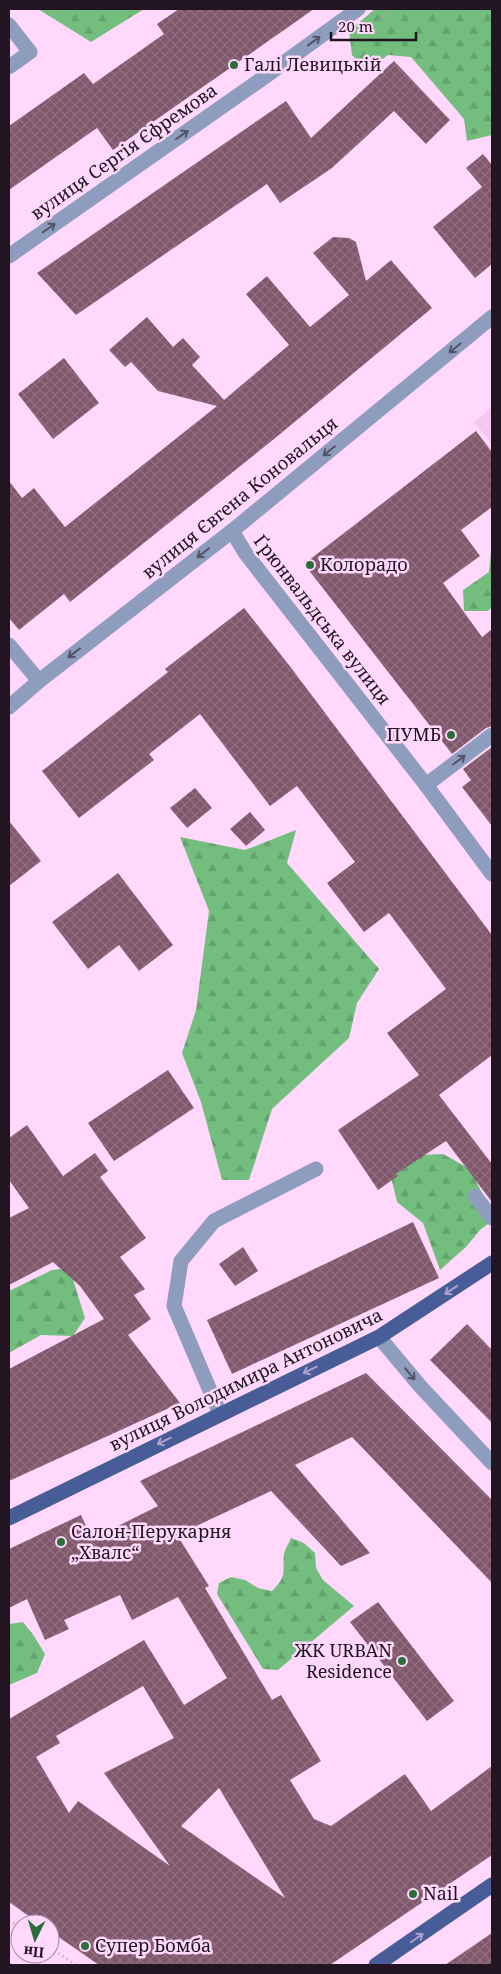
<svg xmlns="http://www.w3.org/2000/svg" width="501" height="1974" font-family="'Noto Serif',serif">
  <defs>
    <pattern id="forest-firs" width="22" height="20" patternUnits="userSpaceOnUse" patternTransform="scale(1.25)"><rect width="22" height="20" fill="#73be7f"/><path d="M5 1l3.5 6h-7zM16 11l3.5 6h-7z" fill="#63a26d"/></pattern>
    <pattern id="building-cross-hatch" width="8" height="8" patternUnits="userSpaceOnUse" patternTransform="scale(1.25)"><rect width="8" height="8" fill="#81576c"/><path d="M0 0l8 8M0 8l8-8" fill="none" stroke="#907080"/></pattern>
  </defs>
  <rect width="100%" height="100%" fill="#ffd8fc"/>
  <polygon fill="#f4c8f1" points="492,407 492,444 474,422"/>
  <g fill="url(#forest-firs)">
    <polygon points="38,9 144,9 91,42"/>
    <polygon points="375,9 492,9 492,135 467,141 464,119 411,57 388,55 367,71 352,55 349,31"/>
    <polygon points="492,539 492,607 488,611 464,611 463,590 489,572"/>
    <polygon points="296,830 287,863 379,969 357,1003 349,1038 272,1109 249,1180 222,1180 201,1102 182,1053 196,1010 209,911 180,837 245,850"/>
    <polygon points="443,1154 470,1169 484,1197 492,1221 480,1230 466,1247 440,1270 423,1223 397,1202 391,1177 420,1155"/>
    <polygon points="67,1268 70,1270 85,1318 73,1336 41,1335 9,1353 9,1291 52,1270"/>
    <path d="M291,1538l13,5 11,10 1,15 7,12 31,26 -76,64 -15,-1 -46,-75 2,-11 12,-6 14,3 13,8 14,3c16,-16 10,-18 12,-37 1,-5 5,-11 7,-16z"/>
    <polygon points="23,1622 34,1636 45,1654 37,1673 9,1685 9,1624"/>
  </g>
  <g fill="url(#building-cross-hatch)" fill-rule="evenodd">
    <polygon points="179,9 314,9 113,150 97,128 9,190 9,126 84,73 93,84 164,34 157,24"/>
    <polygon points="394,61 450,120 426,144 394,111 332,168 280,203 267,184 76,315 37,273 286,101 311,138"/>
    <polygon points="483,154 492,165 492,264 475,278 433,227 482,187 466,168"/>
    <polygon points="333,237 349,238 356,242 366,281 391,260 432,308 274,439 70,602 64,594 19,630 9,618 9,481 22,498 34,488 65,527 217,406 158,391 131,362 125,367 109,350 147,317 173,347 183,338 200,357 192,365 224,400 289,345 246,294 267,276 310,327 349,295 313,253"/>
    <polygon points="64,358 99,403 53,439 18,394"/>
    <polygon points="476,431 492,452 492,507 461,530 480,556 443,583 482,637 492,629 492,726 486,728 452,754 304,564"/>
    <polygon points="244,608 292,669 492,935 492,1055 439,1095 492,1164 492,1202 446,1141 396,1174 398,1176 378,1190 338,1130 419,1075 387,1033 446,989 389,913 364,932 327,883 355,862 297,786 270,806 200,714 149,754 154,760 79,818 42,771 168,672 165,669"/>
    <polygon points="492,747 492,826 462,787 471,780 463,769"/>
    <polygon points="195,788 212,808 187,828 170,808"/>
    <polygon points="250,812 265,830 246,846 230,829"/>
    <polygon points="9,821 41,861 9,886"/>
    <polygon points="118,873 173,945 139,971 119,945 88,969 52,922"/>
    <polygon points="168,1070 194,1108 114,1161 88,1123"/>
    <polygon points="27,1125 63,1176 95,1153 108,1171 100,1177 146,1238 120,1257 145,1289 134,1295 151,1319 128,1335 180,1403 9,1481 9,1369 104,1319 80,1286 53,1262 9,1285 9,1218 29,1208 9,1180 9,1138"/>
    <polygon points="413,1222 439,1278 232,1374 207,1320"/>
    <polygon points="243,1247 258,1271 235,1286 219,1264"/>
    <polygon points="467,1324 492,1350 492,1423 430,1360"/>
    <path d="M366,1373l126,127v83l-140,-146 -57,28 75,88 -29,13 -70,-75 -94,44 32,51 -4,2 67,112 9,-5 40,66 -31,19 24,39 17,7 74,-52 26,37 61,-45v89l-162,110h-231l-49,-34v-7h-10l-31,-22v-183l135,-79 40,65 43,-27 -49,-81 -46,23 -12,-25 -56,25 5,9 -24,11 -18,-41 -18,9v-59l72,-34 11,24 66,-33 -18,-25zM143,1686l31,52 -70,35 66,93 -92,-65 -9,12 -33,-56 24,-14 -4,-7zM219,1788l66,110 -104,-72z"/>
    <polygon points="378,1602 454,1701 427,1721 350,1622"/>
    <polygon points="492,1933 492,1965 445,1965"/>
  </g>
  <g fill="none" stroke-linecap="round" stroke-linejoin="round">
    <g stroke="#b99ab7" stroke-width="3" stroke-dasharray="1 4" stroke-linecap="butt">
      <polyline points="378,20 394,9"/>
      <polyline points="9,1920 20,1928"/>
      <polyline points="50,1948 76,1965"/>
    </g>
    <g stroke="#8e9cbe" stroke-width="15">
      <polyline points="9,25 30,52 9,67"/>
      <polyline points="9,256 263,78 358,9"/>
      <polyline points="232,531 246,554 426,785 492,874"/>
      <polyline points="9,645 39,681"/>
      <polyline points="9,707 39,681 232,531 492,317"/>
      <polyline points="426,785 492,735"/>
      <polyline points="475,1196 492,1218"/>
      <polyline points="379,1337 420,1386 492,1463"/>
      <polyline points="220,1414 174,1306 181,1261 214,1221 316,1169"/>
    </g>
    <g stroke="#485c98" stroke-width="15">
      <polyline points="9,1518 379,1337 492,1263"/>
      <polyline points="376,1965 492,1885"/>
    </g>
    <polyline stroke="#624d60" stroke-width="1" points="9,1963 12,1965"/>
  </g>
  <defs><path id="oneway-shaft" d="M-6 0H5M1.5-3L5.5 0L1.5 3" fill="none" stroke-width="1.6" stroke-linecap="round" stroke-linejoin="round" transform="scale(1.25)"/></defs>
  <g stroke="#535268">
    <use href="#oneway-shaft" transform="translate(314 41) rotate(-36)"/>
    <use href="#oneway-shaft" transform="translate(182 135) rotate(-35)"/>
    <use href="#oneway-shaft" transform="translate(49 228) rotate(-35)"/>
    <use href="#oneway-shaft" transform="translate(455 348) rotate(141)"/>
    <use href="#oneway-shaft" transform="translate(329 451) rotate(141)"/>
    <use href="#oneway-shaft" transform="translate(203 553) rotate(142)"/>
    <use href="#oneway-shaft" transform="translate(74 653) rotate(142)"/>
    <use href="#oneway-shaft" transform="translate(459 760) rotate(-37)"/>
    <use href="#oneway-shaft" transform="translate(410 1374) rotate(50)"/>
  </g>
  <g stroke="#ada0cf">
    <use href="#oneway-shaft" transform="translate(451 1290) rotate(147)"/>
    <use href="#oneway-shaft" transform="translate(310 1370) rotate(154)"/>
    <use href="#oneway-shaft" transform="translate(164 1441) rotate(154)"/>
    <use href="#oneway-shaft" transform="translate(417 1938) rotate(-35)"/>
  </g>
  <g fill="#2a6e39" stroke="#ffd8fc" stroke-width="2">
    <circle cx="234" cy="65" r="5"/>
    <circle cx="310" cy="565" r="5"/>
    <circle cx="451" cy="735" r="5"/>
    <circle cx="61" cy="1542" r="5"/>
    <circle cx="402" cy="1661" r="5"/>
    <circle cx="413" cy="1894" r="5"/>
    <circle cx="85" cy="1946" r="5"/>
  </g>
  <g text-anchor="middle" stroke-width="5" stroke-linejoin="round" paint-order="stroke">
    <g font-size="18" fill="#221521" stroke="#ffd8fc" text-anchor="start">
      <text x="244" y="71">Галі Левицькій</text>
      <text x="320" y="571">Колорадо</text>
      <text x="441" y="741" text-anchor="end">ПУМБ</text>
      <text x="71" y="1538">Салон-Перукарня<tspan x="71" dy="21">„Хвалс“</tspan></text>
      <text x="392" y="1657" text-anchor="end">ЖК URBAN<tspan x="392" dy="21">Residence</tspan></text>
      <text x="423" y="1900">Nail</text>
      <text x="95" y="1952">Супер Бомба</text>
    </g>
    <g font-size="18" fill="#221521" stroke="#ffd8fc">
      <text transform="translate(124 152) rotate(-35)" y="6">вулиця Сергія Єфремова</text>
      <text transform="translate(240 498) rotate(-39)" y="6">вулиця Євгена Коновальця</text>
      <text transform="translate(322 620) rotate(52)" y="6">Ґрюнвальдська вулиця</text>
      <text transform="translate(246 1380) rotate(-26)" y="6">вулиця Володимира Антоновича</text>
    </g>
  </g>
  <rect width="501" height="1974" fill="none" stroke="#221521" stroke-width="20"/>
  <g transform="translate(35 1939) rotate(185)"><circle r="24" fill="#ffd8fc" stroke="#a78aa4"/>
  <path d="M0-4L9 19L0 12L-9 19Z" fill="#2a6e39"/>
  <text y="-8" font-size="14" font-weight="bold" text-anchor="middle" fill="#221521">Пн</text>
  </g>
  <path d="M331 32v8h85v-8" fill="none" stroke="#221521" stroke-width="2.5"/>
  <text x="338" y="32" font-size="15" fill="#221521" stroke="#ffd8fc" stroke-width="4" paint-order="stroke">20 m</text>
</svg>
